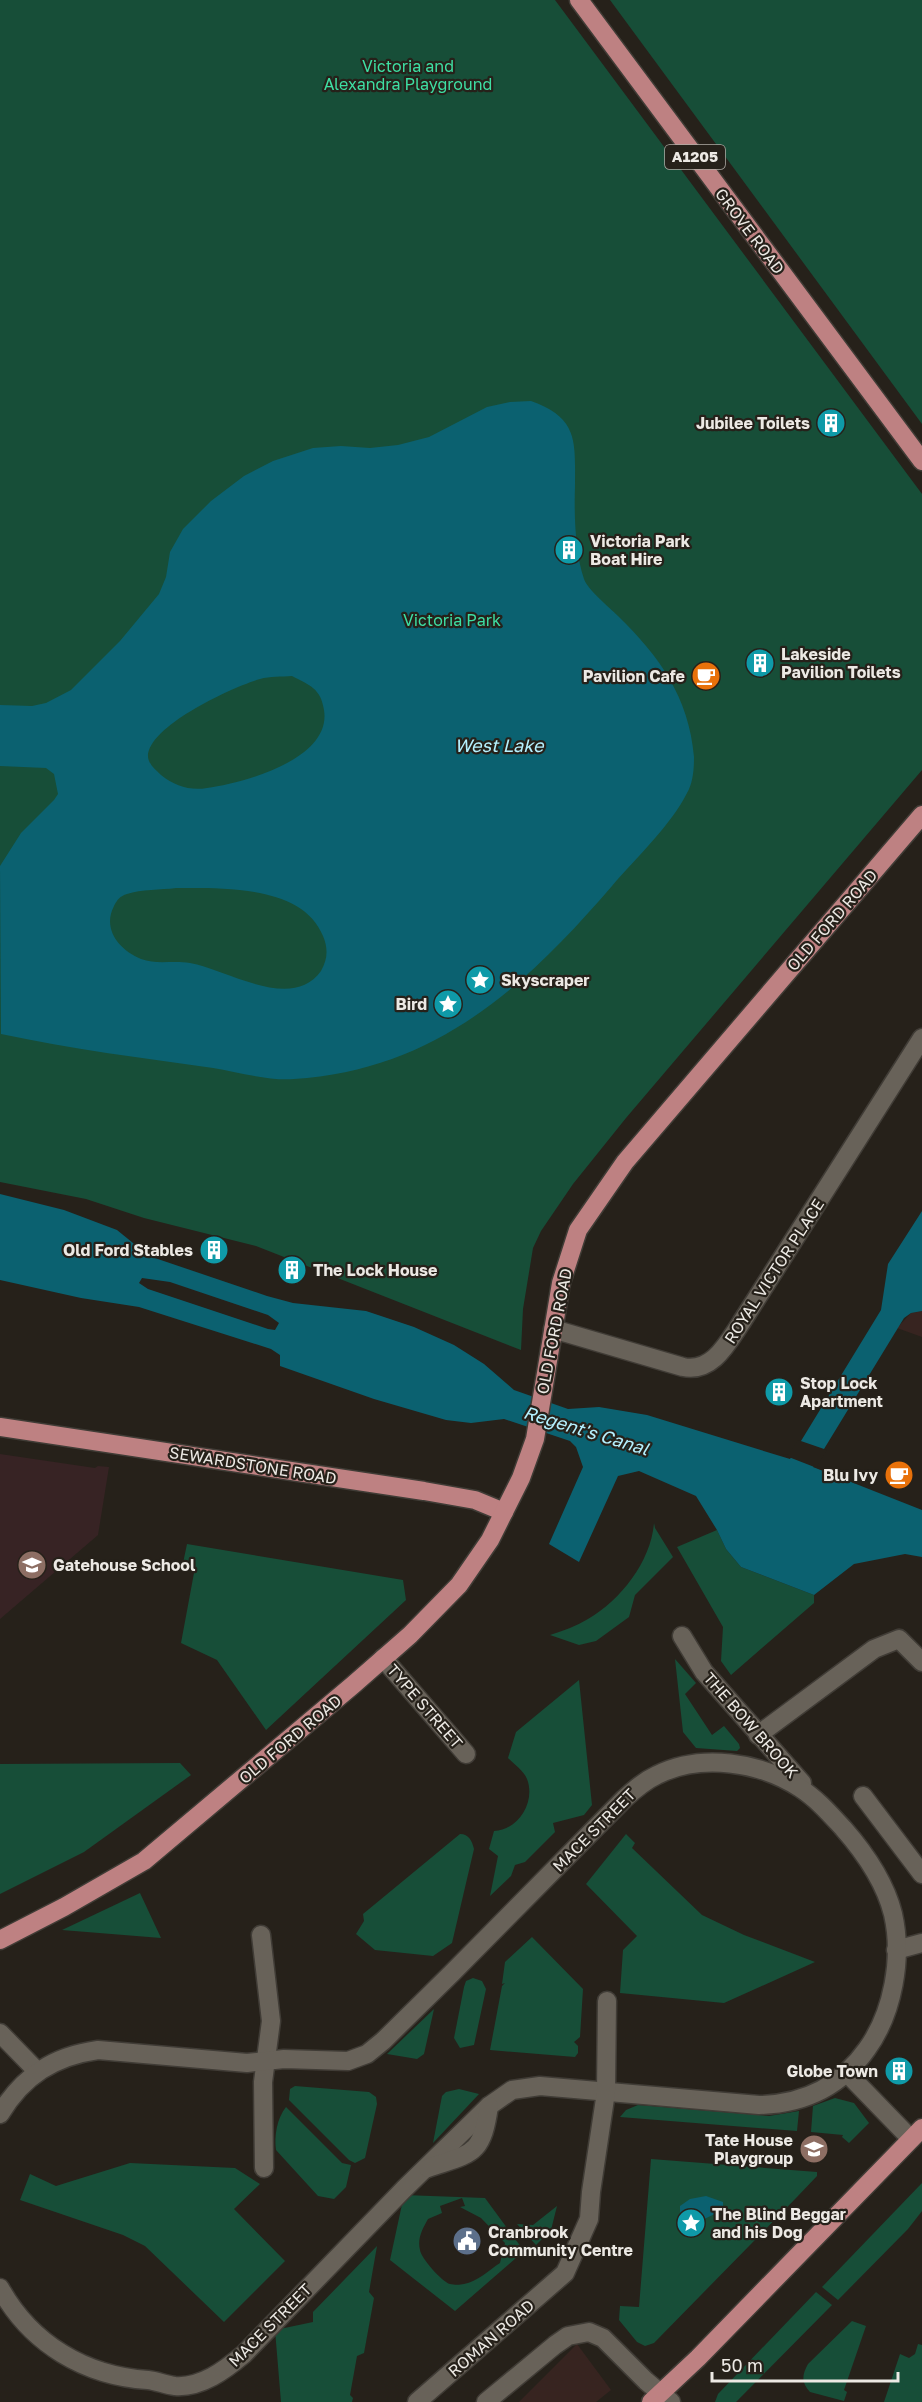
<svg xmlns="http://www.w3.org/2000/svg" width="922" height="2402" font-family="'Golos Text',sans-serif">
  <rect width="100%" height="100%" fill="#26211a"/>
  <g fill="#372420">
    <polygon points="922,1311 922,1337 897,1328 911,1313"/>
    <polygon points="577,2344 611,2390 596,2402 519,2402"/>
  </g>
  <polygon fill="#372324" points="0,1454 95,1468 98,1466 109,1467 98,1535 0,1619"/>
  <g fill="#174e38" fill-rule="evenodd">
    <polygon points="0,0 555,0 922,494 922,770 626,1118 573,1184 541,1231 533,1248 523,1309 521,1350 256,1246 144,1218 86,1199 0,1182"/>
    <polygon points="610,0 922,0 922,424"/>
    <path d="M654,1523l1,5 18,29 -38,38 -6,22 -33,24 -17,4 -29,-10c13,-4 26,-9 38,-16 33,-19 63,-58 66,-96z"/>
    <polygon points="717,1530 726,1549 741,1567 814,1595 814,1603 731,1675 721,1661 723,1627 677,1547"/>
    <polygon points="187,1544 403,1580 406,1600 266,1730 217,1660 181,1643 194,1573 182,1568"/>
    <polygon points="675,1659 696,1683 685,1694 712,1735 724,1726 739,1744 740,1748 737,1751 696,1748 683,1732"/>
    <path d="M579,1680l13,125 -8,10 -31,8 2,9 -30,30 -10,3 -4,11 -21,20 8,-40 -9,-7 5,-18c24,-1 42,-29 33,-52 -3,-8 -13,-15 -19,-21l8,-26z"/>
    <polygon points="180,1763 191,1775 84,1852 0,1894 0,1764"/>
    <path d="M460,1834c9,0 12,7 14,15l-22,94 -19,13 -58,-6 -19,-16 8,-13 -1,-7z"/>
    <polygon points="626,1834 635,1843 632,1848 702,1915 744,1935 815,1962 724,2003 620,1993 623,1950 637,1936 586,1884"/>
    <polygon points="140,1893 161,1938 62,1930"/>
    <polygon points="532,1937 583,1989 580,2037 574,2042 578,2046 578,2053 575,2057 490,2050 502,1986 505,1983 502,1984 505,1962"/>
    <polygon points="473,1978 482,1981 486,1989 474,2045 460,2048 454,2038 464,1987 466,1981"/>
    <polygon points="434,2009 424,2054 417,2059 387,2054"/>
    <polygon points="295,2086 369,2092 376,2097 377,2104 365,2158 355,2163 349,2160 289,2100 290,2089"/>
    <polygon points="459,2089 479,2094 433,2143 442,2096 446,2092"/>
    <polygon points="835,2098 854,2103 869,2123 849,2143 842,2137 843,2135 811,2132 813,2106"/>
    <polygon points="638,2105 769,2116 799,2111 797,2131 620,2117 626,2110"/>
    <path d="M286,2107l56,56 9,2 -5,22 -12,12 -16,-3 -42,-46c-2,-14 1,-32 10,-43z"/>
    <polygon points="651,2159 817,2172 817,2176 797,2197 654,2343 645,2346 637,2342 619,2320 620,2306 639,2307"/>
    <polygon points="130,2163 235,2168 260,2184 234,2209 285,2261 224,2322 145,2246 123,2235 20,2200 30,2174 56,2186"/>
    <polygon points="922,2183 922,2211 908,2229 838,2300 822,2287"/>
    <path d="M404,2195l81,3 39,53 -69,60 -65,-51zM462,2198l3,8 -5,1 21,11 24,25 -5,20c-11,7 -23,19 -36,21 -4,1 -10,1 -14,0 -8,-2 -29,-26 -30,-34 -3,-12 3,-22 8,-31l14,-6 -2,-7z"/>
    <polygon points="557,2206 551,2230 536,2245 517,2224 533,2225"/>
    <polygon points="377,2246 369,2292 374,2298 364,2353 357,2356 350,2395 353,2398 352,2402 281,2402 275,2330 313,2322 313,2312"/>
    <polygon points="816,2292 832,2305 736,2402 715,2402 718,2394"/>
    <path d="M852,2321l14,5 -22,64 3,2 -3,9 -34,-9c-9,-10 -8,-17 -2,-28z"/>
    <polygon points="918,2344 922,2345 922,2402 884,2402 900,2354 909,2358 915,2354"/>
  </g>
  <g fill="#0b6170" fill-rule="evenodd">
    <path d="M531,401c48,17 44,41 44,85 -1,27 0,67 9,93 4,11 25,28 34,37 41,40 71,81 76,141 0,12 -1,26 -7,36 -15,31 -52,66 -75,93 -88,102 -177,184 -318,193 -25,2 -57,-7 -81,-11 -71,-10 -142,-19 -212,-34l-1,-168 21,-33 33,-33 4,-6 -4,-20 -8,-6 -46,-2v-61l32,1 14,-3 25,-13 49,-49 39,-47 7,-17 4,-25 13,-23 28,-28 33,-25 29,-15 40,-13 28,-2 29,2 28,-3 31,-8 58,-30 23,-5zM292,676c18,9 29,13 32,34 8,49 -80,73 -117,78 -17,3 -32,-2 -46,-13 -5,-5 -12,-10 -13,-18 -1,-31 87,-71 112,-78 10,-3 22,-2 32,-3zM176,888c46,0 127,-3 147,48 5,12 5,23 -2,35 -29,41 -93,-1 -131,-8 -17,-3 -33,2 -49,-4 -22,-9 -39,-30 -27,-53 3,-6 6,-10 13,-12 14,-5 34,-4 49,-6z"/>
    <path d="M0,1194l64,16 53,20 32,26 118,40 26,7 73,8 48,16 40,18 30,19 30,26 54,19 31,-2 48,8 143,44 91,-149 7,-46 34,-53v100l-11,2 -7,5 -91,149 109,43v47l-17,-3 -51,10 -40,31 -73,-28 -15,-18 -9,-19 -21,-34 -57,-25 -21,5 -39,86 -30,-18 34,-77 -7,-20 -6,-6 -66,-22 -33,4 -25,-3 -72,-21 -94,-33v-11l-9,-6 -132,-42 -58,-9 -81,-18zM142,1278l28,4 98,33 11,8 -4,7 -7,-1 -120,-40 -9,-6z"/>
    <polygon points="706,2196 723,2202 723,2210 696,2223 685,2221 680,2215 680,2206 690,2199"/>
  </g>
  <polygon fill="#26211a" points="798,1440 827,1450 817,1466 823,1468 822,1470 781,1454 788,1455"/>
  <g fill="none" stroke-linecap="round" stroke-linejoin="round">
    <g stroke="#403c36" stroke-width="21">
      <g id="minor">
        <path d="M553,1329l130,38c29,6 44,-23 58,-44l181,-285"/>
        <polyline points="682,1636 704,1672 802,1783"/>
        <polyline points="383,1658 466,1754"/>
        <polyline points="758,1735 874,1649 899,1639 922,1662"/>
        <polyline points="863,1796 922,1874"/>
        <polyline points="261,1935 271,2021 263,2082 264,2168"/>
        <polyline points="896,1950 922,1943"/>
        <polyline points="0,2033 37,2071"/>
        <polyline points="847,2073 911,2139"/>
        <path d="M0,2114c23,-38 54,-58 98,-64l149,13 37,-4 64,2 19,-7 16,-13 69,-68 172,-174c10,-9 20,-18 33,-24 44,-22 103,-13 143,13 17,11 30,26 43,40 22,25 42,54 50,86 10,44 0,99 -26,135 -26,37 -63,55 -108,56l-219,-19 -28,4 -23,16 -85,83 -160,165c-19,16 -43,34 -69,32 -9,-1 -18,-5 -27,-6 -63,-4 -117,-36 -148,-92"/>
        <path d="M428,2168c44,-15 54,-12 61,-62"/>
        <polyline points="417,2402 565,2273 589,2219 591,2192 606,2092 607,2001"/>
        <polyline points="486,2402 555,2345 568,2336 589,2332 603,2338 646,2381 671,2402"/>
      </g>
    </g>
    <g stroke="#403c36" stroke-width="21">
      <g id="major">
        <polyline points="579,0 922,461"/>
        <polyline points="0,1427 424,1491 475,1500 504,1512"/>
        <polyline points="0,1940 64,1907 144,1861 353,1685 410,1635 459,1585 490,1540 521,1478 535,1439 561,1283 578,1230 625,1162 922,815"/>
        <polyline points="651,2402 698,2358 922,2128"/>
      </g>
    </g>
    <use href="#minor" stroke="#686259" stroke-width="18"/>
    <use href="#major" stroke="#be8182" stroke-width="18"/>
  </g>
  <defs>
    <g id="building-disc" transform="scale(1.5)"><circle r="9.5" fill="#0f9aa8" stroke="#26211a"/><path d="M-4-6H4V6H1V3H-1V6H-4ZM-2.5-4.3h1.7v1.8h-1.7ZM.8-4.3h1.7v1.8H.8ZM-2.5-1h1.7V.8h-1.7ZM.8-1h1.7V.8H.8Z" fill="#fff"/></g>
    <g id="cafe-disc" transform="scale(1.5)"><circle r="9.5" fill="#e8710a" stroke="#26211a"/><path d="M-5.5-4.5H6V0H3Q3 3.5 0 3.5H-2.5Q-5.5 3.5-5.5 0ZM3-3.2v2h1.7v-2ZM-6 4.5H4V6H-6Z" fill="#fff"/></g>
    <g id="sight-disc" transform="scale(1.5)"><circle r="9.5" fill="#0f9aa8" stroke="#26211a"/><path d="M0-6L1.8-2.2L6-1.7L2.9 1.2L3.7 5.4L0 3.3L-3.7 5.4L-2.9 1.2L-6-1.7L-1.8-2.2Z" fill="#fff"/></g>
    <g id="school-disc" transform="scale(1.5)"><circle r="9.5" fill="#8d6e63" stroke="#26211a"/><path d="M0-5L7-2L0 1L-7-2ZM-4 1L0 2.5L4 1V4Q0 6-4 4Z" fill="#fff"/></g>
    <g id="civic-disc" transform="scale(1.5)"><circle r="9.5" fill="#5c6f8a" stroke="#26211a"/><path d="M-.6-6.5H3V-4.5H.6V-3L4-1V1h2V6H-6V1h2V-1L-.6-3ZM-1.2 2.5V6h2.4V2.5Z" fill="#fff"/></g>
  </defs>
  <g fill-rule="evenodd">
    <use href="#building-disc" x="831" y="423"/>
    <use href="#building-disc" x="569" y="550"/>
    <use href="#building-disc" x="760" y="663"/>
    <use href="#cafe-disc" x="706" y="676"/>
    <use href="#sight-disc" x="480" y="980"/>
    <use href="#sight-disc" x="448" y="1004"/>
    <use href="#building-disc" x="214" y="1250"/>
    <use href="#building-disc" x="292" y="1270"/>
    <use href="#building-disc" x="779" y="1392"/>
    <use href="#cafe-disc" x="899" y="1475"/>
    <use href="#school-disc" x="32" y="1565"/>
    <use href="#building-disc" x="899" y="2071"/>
    <use href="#school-disc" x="814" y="2149"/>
    <use href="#sight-disc" x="691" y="2223"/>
    <use href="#civic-disc" x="467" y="2241"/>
  </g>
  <g text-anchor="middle" stroke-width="4.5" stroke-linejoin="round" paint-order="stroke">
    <rect fill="#26211a" stroke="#b1ada7" stroke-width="1.5" x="665" y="145" width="60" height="24" rx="4.5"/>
    <g font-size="15" font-weight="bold" fill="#ece9e4">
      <text x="695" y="162">A1205</text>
    </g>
    <g font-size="16" fill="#3edfa3" stroke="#26211a">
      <text x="408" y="72">Victoria and<tspan x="408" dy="18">Alexandra Playground</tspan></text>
      <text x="452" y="626">Victoria Park</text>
    </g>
    <g font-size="16" fill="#ece9e4" stroke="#26211a">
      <text transform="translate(750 231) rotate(53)" y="6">GROVE ROAD</text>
      <text transform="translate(832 920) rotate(-49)" y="6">OLD FORD ROAD</text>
      <text transform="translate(774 1271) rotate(-57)" y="6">ROYAL VICTOR PLACE</text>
      <text transform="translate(554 1331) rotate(-79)" y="6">OLD FORD ROAD</text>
      <text transform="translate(253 1465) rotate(9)" y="6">SEWARDSTONE ROAD</text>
      <text transform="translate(425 1706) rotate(49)" y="6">TYPE STREET</text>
      <text transform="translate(751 1725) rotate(49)" y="6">THE BOW BROOK</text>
      <text transform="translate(290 1739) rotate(-40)" y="6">OLD FORD ROAD</text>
      <text transform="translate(594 1830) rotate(-45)" y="6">MACE STREET</text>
      <text transform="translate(270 2325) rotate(-45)" y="6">MACE STREET</text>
      <text transform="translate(491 2338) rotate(-41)" y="6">ROMAN ROAD</text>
    </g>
    <g font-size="16" font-weight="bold" fill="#ece9e4" stroke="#26211a" text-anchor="start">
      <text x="810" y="429" text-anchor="end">Jubilee Toilets</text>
      <text x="590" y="547">Victoria Park<tspan x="590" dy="18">Boat Hire</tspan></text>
      <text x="781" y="660">Lakeside<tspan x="781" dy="18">Pavilion Toilets</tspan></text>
      <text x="685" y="682" text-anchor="end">Pavilion Cafe</text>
      <text x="501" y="986">Skyscraper</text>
      <text x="427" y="1010" text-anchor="end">Bird</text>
      <text x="193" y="1256" text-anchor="end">Old Ford Stables</text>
      <text x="313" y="1276">The Lock House</text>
      <text x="800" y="1389">Stop Lock<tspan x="800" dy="18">Apartment</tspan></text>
      <text x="878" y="1481" text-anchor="end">Blu Ivy</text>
      <text x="53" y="1571">Gatehouse School</text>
      <text x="878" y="2077" text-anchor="end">Globe Town</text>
      <text x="793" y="2146" text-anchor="end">Tate House<tspan x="793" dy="18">Playgroup</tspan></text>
      <text x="712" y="2220">The Blind Beggar<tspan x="712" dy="18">and his Dog</tspan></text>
      <text x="488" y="2238">Cranbrook<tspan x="488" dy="18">Community Centre</tspan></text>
    </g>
    <g font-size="18" font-style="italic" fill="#b4f0fe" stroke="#26211a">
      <text x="499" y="752">West Lake</text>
      <text transform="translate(586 1431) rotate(17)" y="6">Regent's Canal</text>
    </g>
  </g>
  <path d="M712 2372v9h186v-9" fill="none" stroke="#ece9e4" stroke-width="3"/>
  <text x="721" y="2372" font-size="18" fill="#ece9e4" stroke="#26211a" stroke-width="4.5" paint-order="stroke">50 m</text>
</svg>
